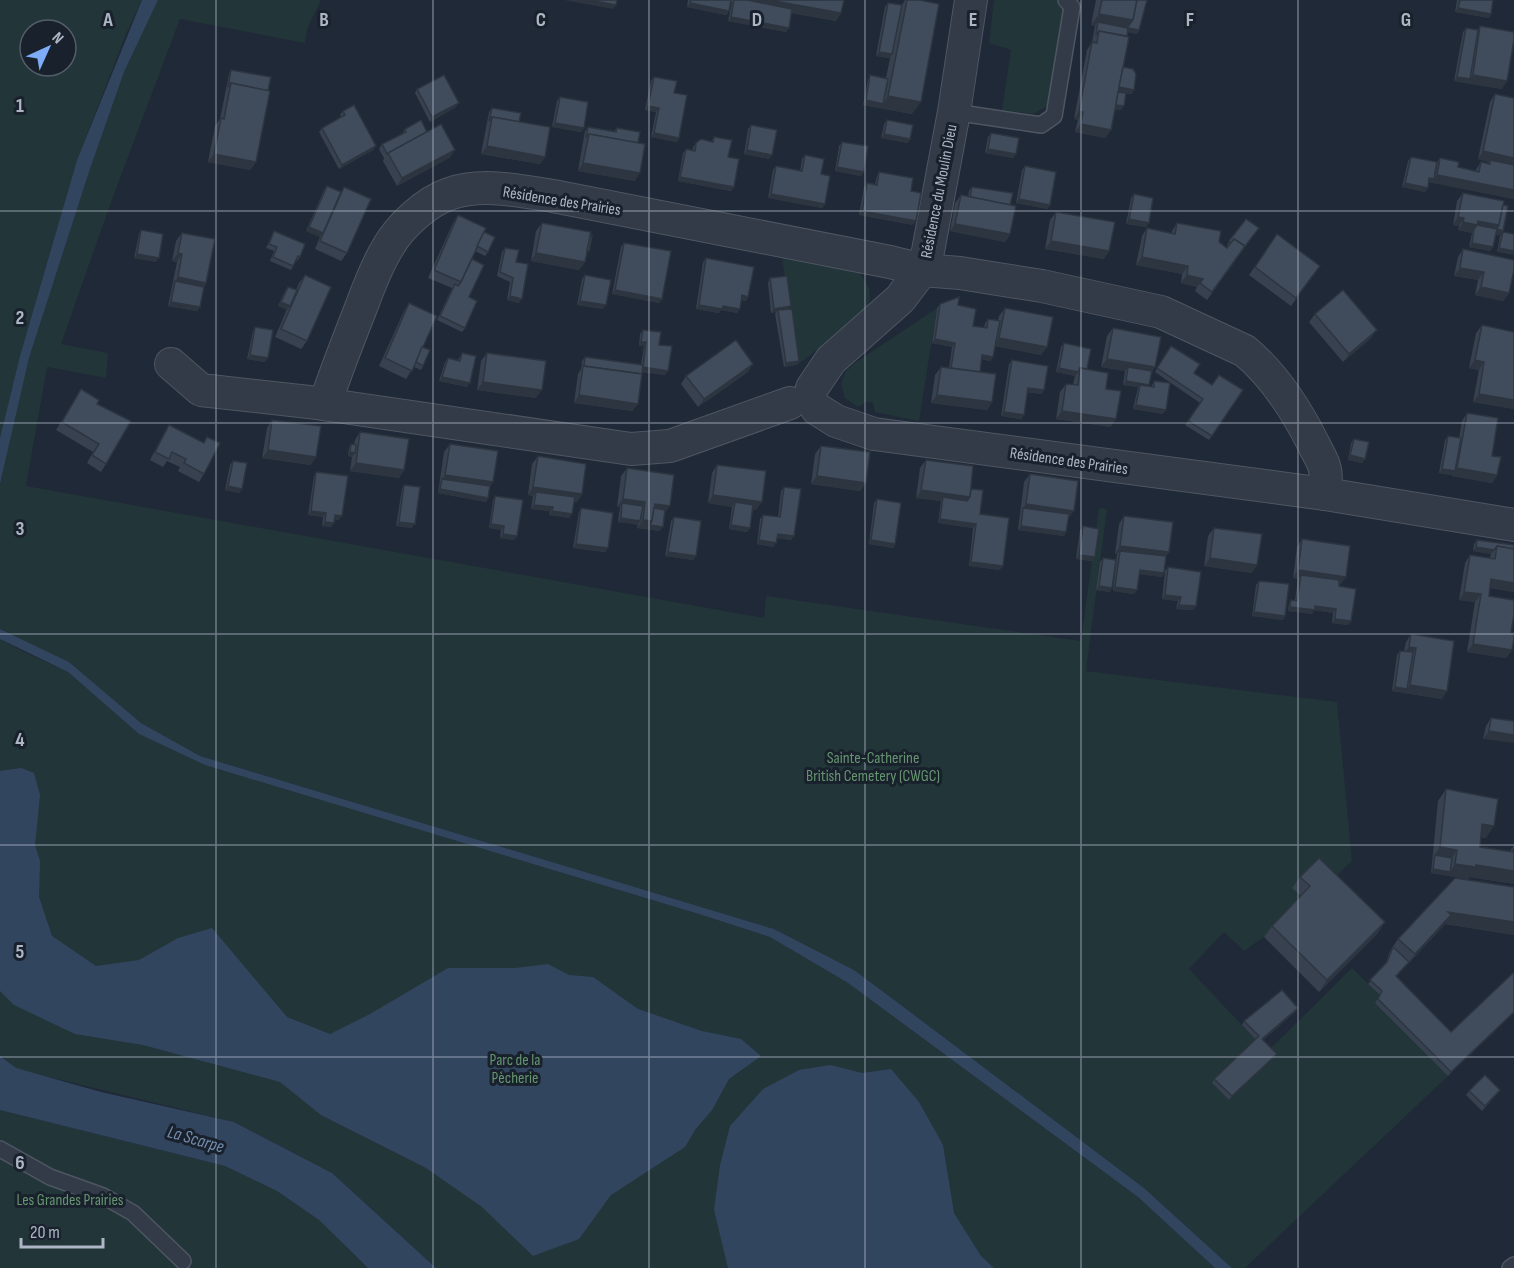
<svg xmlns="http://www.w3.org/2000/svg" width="1514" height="1268" font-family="'Sofia Sans Condensed',sans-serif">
  <rect width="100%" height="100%" fill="#202937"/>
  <g fill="#223538" fill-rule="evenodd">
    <path d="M0,0h142l-16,34 -49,126 -57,196 -20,84zM30,30h36v36h-36z"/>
    <polygon points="158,0 321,0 307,29 305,43 180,19 110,205 61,344 108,353 106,378 47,367 26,486 764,618 766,596 1081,641 1099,508 1107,509 1086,671 1337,702 1352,861 1327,884 1302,898 1264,937 1244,951 1224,932 1189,969 1256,1040 1212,1083 1229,1100 1273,1058 1267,1052 1352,968 1380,995 1376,1003 1448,1076 1245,1268 1232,1268 1144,1188 889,996 854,970 774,929 200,756 141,723 69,662 0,629 0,484 29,358 89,172 124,72"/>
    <polygon points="994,0 1057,0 1064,10 1047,106 1033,114 1002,110 1011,50 989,43"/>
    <polygon points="782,257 823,265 848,268 859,271 869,288 870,299 866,313 797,365"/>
    <polygon points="937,308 919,421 875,412 873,402 866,402 858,407 845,398 841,384 846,371 855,363"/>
    <polygon points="0,639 22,651 68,672 139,734 205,765 702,915 770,937 848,983 1138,1197 1215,1268 436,1268 332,1173 234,1122 16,1069 0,1056"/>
    <polygon points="0,1110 225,1166 277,1191 319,1220 368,1268 0,1268"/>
  </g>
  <g fill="#32455f">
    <polygon points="142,0 158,0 124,72 89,172 29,358 0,484 0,438 20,356 77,160"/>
    <polygon points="0,629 69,662 141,723 200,756 774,929 854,970 889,996 1144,1188 1232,1268 1215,1268 1138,1197 848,983 770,937 702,915 205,765 139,734 68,672 0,639"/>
    <polygon points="21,768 34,773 40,795 35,845 40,861 39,897 52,936 96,966 139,960 178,938 212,928 287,1017 330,1034 370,1014 448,968 515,968 548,964 569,975 593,977 638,1009 702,1031 741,1039 761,1056 729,1079 712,1110 695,1130 685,1147 611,1195 579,1239 533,1256 482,1207 426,1168 321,1115 280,1082 143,1045 75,1034 14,1005 0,991 0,771"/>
    <polygon points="0,1056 16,1068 101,1092 234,1122 332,1173 436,1268 368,1268 319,1220 277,1191 225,1166 0,1110"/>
    <polygon points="830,1065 862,1073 891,1069 919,1102 943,1145 954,1213 981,1256 994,1268 728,1268 714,1210 720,1165 730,1126 763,1089 799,1070"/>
  </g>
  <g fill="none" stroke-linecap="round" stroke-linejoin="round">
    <g stroke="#4e5663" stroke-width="18">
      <g id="service">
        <polyline points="954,112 1041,125 1054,116 1072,7 1066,0"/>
        <polyline points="0,1149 50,1177 103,1196 133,1213 183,1261"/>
        <polyline points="1510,1268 1514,1265"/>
      </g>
    </g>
    <g stroke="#4e5663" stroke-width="34">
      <g id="minor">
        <polyline points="171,364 201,390 309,402 631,449 670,446 790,403"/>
        <polyline points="812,388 831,360 900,299 922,270 928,251 954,112 971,0"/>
        <path d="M325,404c11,-33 24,-66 37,-99 7,-19 15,-40 26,-58 12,-21 38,-45 61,-53 33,-12 71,-3 104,2l337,66 32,8 38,3 82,13 119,26 84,39c30,25 52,60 69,94 3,7 8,14 10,21 3,9 2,19 1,28"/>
        <polyline points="817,409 836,421 874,434 1325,494 1514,525"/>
      </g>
    </g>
    <use href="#service" stroke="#333b48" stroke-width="15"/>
    <use href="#minor" stroke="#333b48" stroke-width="32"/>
  </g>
  <g fill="#37414f">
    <polygon points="688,0 844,0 841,13 836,21 791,13 786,32 728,21 732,2 731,2 729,11 726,15 687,7"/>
    <polygon points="905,0 920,0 912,114 863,105 868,80 870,75 886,78 890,58 876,56 885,7 888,3 902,5"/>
    <polygon points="1096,0 1147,0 1139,30 1137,34 1128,32 1123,67 1134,90 1131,94 1118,92 1121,110 1115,109 1111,130 1105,138 1075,132 1078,120 1074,119 1087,50 1092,42 1095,26 1091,25"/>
    <polygon points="1457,0 1493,0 1491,14 1489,18 1455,12"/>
    <polygon points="1480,26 1502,89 1454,81 1463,32 1466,28 1478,30"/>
    <polygon points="231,70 256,162 250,170 208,162 215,126 220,119 229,74"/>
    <polygon points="654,77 674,93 679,138 677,142 651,137 656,112 645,110 651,81"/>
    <polygon points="417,89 456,107 430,122 415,93"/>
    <polygon points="1495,94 1514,98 1514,199 1429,182 1425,192 1402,187 1408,161 1411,157 1437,162 1440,158 1458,167 1475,171 1481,162 1487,164 1489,162 1478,159 1490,102"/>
    <polygon points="560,97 584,128 581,132 552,127 557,101"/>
    <polygon points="492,108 519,122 545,157 540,164 481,154 489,112"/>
    <polygon points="343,111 376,146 373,150 339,169 319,132 322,128 341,117 340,115"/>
    <polygon points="887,120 908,143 881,138 884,124"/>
    <polygon points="751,125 769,159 744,154 748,129"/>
    <polygon points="588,127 614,131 617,128 638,143 635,181 578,171 585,131"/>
    <polygon points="405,129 427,132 455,150 449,158 397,186 383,161 384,158 379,149 382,144 402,134"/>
    <polygon points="991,133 1016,154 1013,158 985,153 988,137"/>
    <polygon points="714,137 728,157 734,187 731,191 678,181 683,153 686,149 693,150 693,147 696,143 711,142"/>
    <polygon points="842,142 864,172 861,176 835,171 839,146"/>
    <polygon points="805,155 821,174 825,204 822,208 768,198 773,170 776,166 800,171 802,159"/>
    <polygon points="1025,166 1050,205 1047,209 1016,203 1022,170"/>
    <polygon points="879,172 911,191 913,225 859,215 864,187 867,183 875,184 877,176"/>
    <polygon points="327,186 341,192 344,187 347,253 341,261 315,249 320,237 306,231 324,190"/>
    <polygon points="972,187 1010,205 1010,234 1005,242 950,231 955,203 961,195 968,197 969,191"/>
    <polygon points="1463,193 1503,205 1503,231 1500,235 1496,234 1493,247 1490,251 1469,247 1472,233 1458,230 1459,226 1453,225 1457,201"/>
    <polygon points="1134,194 1149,223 1146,227 1126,224 1131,198"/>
    <polygon points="1056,212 1104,259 1045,249 1050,220"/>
    <polygon points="458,215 484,232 488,252 485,256 475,251 472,259 469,297 465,328 462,332 437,320 452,288 428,278 453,223"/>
    <polygon points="1246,219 1259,228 1207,300 1195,291 1197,287 1181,283 1182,274 1136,265 1142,236 1147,228 1171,233 1172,231 1177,223 1219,242 1227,248 1228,246 1227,245"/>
    <polygon points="542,223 585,262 579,270 531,261 536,231"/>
    <polygon points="141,230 156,262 134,258 139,234"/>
    <polygon points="274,231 300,257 297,261 296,261 291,270 270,261 274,251 266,248 272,235"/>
    <polygon points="1503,232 1514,234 1497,252 1500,236"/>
    <polygon points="182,233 206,283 204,287 200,307 197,311 168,306 177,262 172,261 176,241"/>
    <polygon points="1277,234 1320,266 1291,306 1249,275"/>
    <polygon points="624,243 662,299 659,303 612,294 621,247"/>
    <polygon points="505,248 516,262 519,303 507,300 510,282 497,276 502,252"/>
    <polygon points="1463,249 1509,293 1503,301 1475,295 1478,280 1454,276 1458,257"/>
    <polygon points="706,258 748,297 746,301 742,300 737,313 721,310 719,313 696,309 703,262"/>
    <polygon points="305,275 307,341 301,349 275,337 287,309 278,306 285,291 288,287 296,290 299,283"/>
    <polygon points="585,275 603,309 577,305 582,279"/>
    <polygon points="770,278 789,309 799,361 796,365 784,367 775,314 776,312 771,313 768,283"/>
    <polygon points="409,303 422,347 423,366 421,370 414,367 406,379 379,366 404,311"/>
    <polygon points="940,304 958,305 973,326 984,328 985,323 988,319 998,320 999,316 1005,308 1047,347 1041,355 995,346 993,357 990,361 982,359 980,372 992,402 987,410 931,403 935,375 941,367 949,368 952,347 932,343 937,308"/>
    <polygon points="1315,314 1371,338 1343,362 1309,322"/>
    <polygon points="1482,325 1514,409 1473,402 1479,370 1469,368 1476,333"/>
    <polygon points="255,327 265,362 247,359 253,331"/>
    <polygon points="1113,328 1155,367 1152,371 1148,386 1151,387 1154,381 1163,414 1133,409 1138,387 1123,385 1125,371 1101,367 1107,336"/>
    <polygon points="643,330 659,345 668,371 665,375 642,372 638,404 632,411 574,403 578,374 581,369 582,361 585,357 641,365 644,346 639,346 640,334"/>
    <polygon points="1064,343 1106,389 1111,427 1056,419 1060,392 1066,384 1073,385 1075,376 1056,372 1061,347"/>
    <polygon points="1171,346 1194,373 1212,385 1243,390 1209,440 1185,425 1200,403 1155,372"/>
    <polygon points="462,353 467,387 439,381 445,362 448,358 458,360"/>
    <polygon points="487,353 536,398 477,390 481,361"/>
    <polygon points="1012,360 1042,394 1027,392 1024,415 1021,419 1001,416 1009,364"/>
    <polygon points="748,372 698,407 681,384 686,376"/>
    <polygon points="81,389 106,464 101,472 87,463 93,452 56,430"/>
    <polygon points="1467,413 1492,456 1497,475 1492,483 1452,476 1452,475 1439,473 1445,440 1448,436 1459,438 1462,421"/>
    <polygon points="272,420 311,465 262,458 267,428"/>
    <polygon points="169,425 203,443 207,437 204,474 199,482 178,471 180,467 167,461 163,467 150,460 164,433"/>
    <polygon points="360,432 404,470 399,478 350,471 352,457 348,456 349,448 351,444 354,445 355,440"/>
    <polygon points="1354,439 1365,459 1362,463 1348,460 1351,443"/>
    <polygon points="450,444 488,498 486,502 438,493 444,452"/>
    <polygon points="821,446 866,483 860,491 811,484 815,454"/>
    <polygon points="538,456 582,494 577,502 574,501 572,514 569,518 549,515 550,511 531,509 533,496 528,495 532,464"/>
    <polygon points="926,460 971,489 1000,570 969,566 973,528 938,523 941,501 916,498 920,468"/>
    <polygon points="233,461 242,489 239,493 225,490 230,465"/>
    <polygon points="717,465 756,510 753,510 747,532 729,529 732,507 708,503 712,473"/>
    <polygon points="627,468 665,513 660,531 637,528 638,524 618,522 620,507 617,507 621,476"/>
    <polygon points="316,472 339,520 335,519 331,527 322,526 323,517 308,515 314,476"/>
    <polygon points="1030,474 1068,519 1064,536 1018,530 1024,482"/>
    <polygon points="404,485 412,528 396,526 402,489"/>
    <polygon points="784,487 794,536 791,540 777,538 773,547 757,544 760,519 763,515 778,517 781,491"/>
    <polygon points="495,496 517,536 514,540 500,538 501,530 489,528 493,500"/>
    <polygon points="877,499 895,544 893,548 869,544 874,503"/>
    <polygon points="581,508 608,548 605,552 573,548 579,512"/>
    <polygon points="1124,516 1169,552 1166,556 1164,573 1162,577 1139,574 1134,594 1113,591 1117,554 1115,554 1119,524"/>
    <polygon points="674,517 696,556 693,560 665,556 671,521"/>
    <polygon points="1083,526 1095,557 1092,561 1076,559 1080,530"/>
    <polygon points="1214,528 1252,573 1204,566 1208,536"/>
    <polygon points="1302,539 1340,585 1339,585 1339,586 1351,621 1348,625 1332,623 1333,613 1314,610 1312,614 1288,611 1289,604 1291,600 1295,600 1298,579 1293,578 1297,547"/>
    <polygon points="1477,540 1514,545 1514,592 1490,588 1489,596 1511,632 1512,650 1506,658 1467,652 1475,602 1459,600 1465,563 1470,555 1490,558 1491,554 1473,551 1474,544"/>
    <polygon points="1103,558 1110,592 1096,590 1100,562"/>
    <polygon points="1168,567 1196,606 1193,610 1176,609 1178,601 1162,599 1165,571"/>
    <polygon points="1259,581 1285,616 1283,620 1252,616 1256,585"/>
    <polygon points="1411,634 1442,699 1392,691 1397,655 1400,651 1404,651 1406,642"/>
    <polygon points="1491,718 1514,721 1483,739 1486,726"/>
    <polygon points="1446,789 1486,838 1481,837 1480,847 1510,851 1514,845 1514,884 1469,877 1468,879 1431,873 1438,801"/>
    <polygon points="1300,877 1385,922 1377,934 1319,992 1264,937 1272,926 1301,896 1292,888"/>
    <polygon points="1514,887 1514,935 1445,924 1396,977 1451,1032 1514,974 1514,1013 1448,1076 1375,1003 1380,995 1368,984 1385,965 1390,951 1398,939"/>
    <polygon points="1298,1008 1295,1012 1263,1040 1277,1054 1274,1058 1229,1100 1212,1083 1214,1079 1255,1039 1242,1025 1244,1021"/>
    <polygon points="1469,1091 1497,1094 1482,1111 1466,1095"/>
  </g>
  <g fill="#2d3540">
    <polygon points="564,0 589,0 616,5 613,9"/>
    <polygon points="747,0 769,0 841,13 836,21 744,4"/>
    <polygon points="690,3 729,11 726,15 687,7"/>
    <polygon points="1458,8 1491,14 1489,18 1455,12"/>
    <polygon points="1099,14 1133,20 1125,32 1098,22 1095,26 1091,25"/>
    <polygon points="731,17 789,28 786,32 728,21"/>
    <polygon points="1128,28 1139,30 1137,34 1126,32"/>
    <polygon points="879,52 892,54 890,58 876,56"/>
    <polygon points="1473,75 1507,81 1502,89 1454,81 1457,77 1470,79"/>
    <polygon points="1117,87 1134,90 1131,94 1114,91"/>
    <polygon points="888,96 921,102 912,114 863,105 866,100 883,104"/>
    <polygon points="459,103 456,107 430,122 432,117"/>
    <polygon points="1114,105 1124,106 1121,110 1111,109"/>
    <polygon points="648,106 659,108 656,112 645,110"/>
    <polygon points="1079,111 1083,112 1078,120 1074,119"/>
    <polygon points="555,123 584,128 581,132 552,127"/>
    <polygon points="1081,124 1111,130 1105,138 1075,132"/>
    <polygon points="654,133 679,138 677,142 651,137"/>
    <polygon points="884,134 910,139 908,143 881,138"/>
    <polygon points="376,146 373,150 339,169 342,165"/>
    <polygon points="487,146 545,157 540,164 481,154"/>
    <polygon points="988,149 1016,154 1013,158 985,153"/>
    <polygon points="455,150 449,158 397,186 402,178"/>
    <polygon points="747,150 772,155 769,159 744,154"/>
    <polygon points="1483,151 1514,158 1514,165 1490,160 1489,162 1478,159"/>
    <polygon points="214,154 256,162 250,170 208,162"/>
    <polygon points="583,163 640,173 635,181 578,171"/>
    <polygon points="837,167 864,172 861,176 835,171"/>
    <polygon points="1437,175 1514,190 1514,199 1427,182 1429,178 1434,179"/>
    <polygon points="680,177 734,187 731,191 678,181"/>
    <polygon points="1405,183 1428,188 1425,192 1402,187"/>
    <polygon points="771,194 825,204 822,208 768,198"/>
    <polygon points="1019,199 1050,205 1047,209 1016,203"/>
    <polygon points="862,211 916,221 913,225 859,215"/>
    <polygon points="1458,217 1464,218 1459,226 1453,225"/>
    <polygon points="1129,219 1149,223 1146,227 1126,224"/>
    <polygon points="1478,221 1499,225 1503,231 1500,235 1474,229 1472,233 1458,230 1463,222"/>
    <polygon points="955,224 1010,234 1005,242 950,231"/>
    <polygon points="309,227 323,233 320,237 306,231"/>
    <polygon points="1051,241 1109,251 1104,259 1045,249"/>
    <polygon points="1472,243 1493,247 1490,251 1469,247"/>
    <polygon points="1499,248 1514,251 1514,255 1497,252"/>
    <polygon points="178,253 182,254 177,262 172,261"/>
    <polygon points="536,253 585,262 579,270 531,261"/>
    <polygon points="137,254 159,258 156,262 134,258"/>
    <polygon points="1142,257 1188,266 1182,274 1136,265"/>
    <polygon points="1460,268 1484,272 1478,280 1454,276"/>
    <polygon points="1187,275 1203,279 1197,287 1181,283"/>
    <polygon points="178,277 206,283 201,291 175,281"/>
    <polygon points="1481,287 1509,293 1503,301 1475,295"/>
    <polygon points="615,290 662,299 659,303 612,294"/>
    <polygon points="742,295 748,297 746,301 740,299"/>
    <polygon points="510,296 522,299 519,303 507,300"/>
    <polygon points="580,301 606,305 603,309 577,305"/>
    <polygon points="171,302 200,307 197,311 168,306"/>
    <polygon points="281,302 290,306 287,310 278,306"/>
    <polygon points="699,305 723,306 740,309 737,313 721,310 719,313 696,309"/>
    <polygon points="791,306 788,310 778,310 776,312 771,313 774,309"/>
    <polygon points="1377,330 1371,338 1343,362 1349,354"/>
    <polygon points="999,338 1047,347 1041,355 993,346"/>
    <polygon points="935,339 955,343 952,347 932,343"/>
    <polygon points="641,342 646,342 644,346 639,346"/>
    <polygon points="250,355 268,358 265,362 247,359"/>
    <polygon points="982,355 993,357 990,361 979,359"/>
    <polygon points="1107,359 1155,367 1149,375 1128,367 1125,371 1101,367"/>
    <polygon points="1475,360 1484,362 1479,370 1469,368"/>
    <polygon points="799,361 796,365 784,367 786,363"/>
    <polygon points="753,364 748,372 698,407 704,399"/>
    <polygon points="643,367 668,371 665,375 640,371"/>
    <polygon points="1059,368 1078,372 1075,376 1056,372"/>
    <polygon points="442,377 470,383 467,387 439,381"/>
    <polygon points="1126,381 1149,385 1146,389 1140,385 1138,387 1123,385"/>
    <polygon points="483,382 542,390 536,398 477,390"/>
    <polygon points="1028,388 1044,390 1042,394 1025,392"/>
    <polygon points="1479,394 1514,400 1514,409 1473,402"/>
    <polygon points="579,395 638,404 632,411 574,403"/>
    <polygon points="937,395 992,402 987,410 931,403"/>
    <polygon points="1136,405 1166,410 1163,414 1133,409"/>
    <polygon points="1062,411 1116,419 1111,427 1056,419"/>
    <polygon points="1004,412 1024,415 1021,419 1001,416"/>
    <polygon points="268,450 316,457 311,465 262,458"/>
    <polygon points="350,452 355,453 352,457 348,456"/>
    <polygon points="1350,455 1365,459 1362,463 1348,460"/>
    <polygon points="356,463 404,470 399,478 350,471"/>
    <polygon points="1457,468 1497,475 1492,483 1452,476"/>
    <polygon points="1442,469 1455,471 1452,475 1439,473"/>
    <polygon points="445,475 493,482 488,490 442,479"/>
    <polygon points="817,476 866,483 860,491 811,484"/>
    <polygon points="228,486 242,489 239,493 225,490"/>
    <polygon points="533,487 582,494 577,502 535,496 536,492 533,496 528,495"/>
    <polygon points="440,489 488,498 486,502 438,493"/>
    <polygon points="921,490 970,497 964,505 943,497 941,501 916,498"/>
    <polygon points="713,495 762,502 756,510 734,507 735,502 732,507 708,503"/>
    <polygon points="623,499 645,502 640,510 622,503 620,507 617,507"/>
    <polygon points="655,504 670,506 664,514 651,512"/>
    <polygon points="1026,504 1074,511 1068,519 1023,508"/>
    <polygon points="534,505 553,507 550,511 531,509"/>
    <polygon points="311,511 326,513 323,517 308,515"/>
    <polygon points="552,511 572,514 569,518 549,515"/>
    <polygon points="335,515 342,516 339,520 332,519"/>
    <polygon points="621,518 640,521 638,525 618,522"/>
    <polygon points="940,519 976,524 973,528 938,523"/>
    <polygon points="643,520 652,521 663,527 660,531 637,528"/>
    <polygon points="325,522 334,523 331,527 322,526"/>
    <polygon points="399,522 415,524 412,528 396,526"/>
    <polygon points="491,524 504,526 501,530 489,528"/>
    <polygon points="731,525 750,528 747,532 729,529"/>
    <polygon points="1021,526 1066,532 1064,536 1018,530"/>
    <polygon points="503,534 517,536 514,540 500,538"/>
    <polygon points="778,534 794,536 791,540 775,538"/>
    <polygon points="759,540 776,543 773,547 757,544"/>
    <polygon points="871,540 895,544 893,548 869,544"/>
    <polygon points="576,544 608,548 605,552 573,548"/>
    <polygon points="1120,546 1169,552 1163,560 1120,551 1117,554 1115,554"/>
    <polygon points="1476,547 1494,550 1491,554 1473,551"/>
    <polygon points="668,552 696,556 693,560 665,556"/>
    <polygon points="1079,555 1095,557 1092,561 1076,559"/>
    <polygon points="1210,558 1257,565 1252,573 1204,566"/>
    <polygon points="971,562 1003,566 1000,570 969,566"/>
    <polygon points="1140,570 1164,573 1162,577 1137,574"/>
    <polygon points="1298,570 1346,577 1340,585 1300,579 1301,575 1298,579 1293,578"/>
    <polygon points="1491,579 1514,583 1514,592 1486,587"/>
    <polygon points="1099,586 1112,588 1110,592 1096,590"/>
    <polygon points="1115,587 1137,590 1134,594 1113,591"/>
    <polygon points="1464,592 1481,594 1475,602 1459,600"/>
    <polygon points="1165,595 1181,597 1178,601 1162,599"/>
    <polygon points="1179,605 1196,606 1193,610 1176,609"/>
    <polygon points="1315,606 1336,609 1333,613 1314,610 1312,614 1288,611 1290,607"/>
    <polygon points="1254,612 1285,616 1283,620 1252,616"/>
    <polygon points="1335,619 1351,621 1348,625 1332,623"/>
    <polygon points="1473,644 1512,650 1506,658 1467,652"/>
    <polygon points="1409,647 1416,648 1410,656 1403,655"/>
    <polygon points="1410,685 1447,691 1442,699 1404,693"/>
    <polygon points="1395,687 1407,689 1404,693 1392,691"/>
    <polygon points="1489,731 1514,735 1514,743 1483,739"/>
    <polygon points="1482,824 1494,826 1486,838 1474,836"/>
    <polygon points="1440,847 1457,850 1449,862 1435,855"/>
    <polygon points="1455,864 1476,865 1514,871 1514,884 1469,877 1468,879 1431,873 1433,869 1450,872"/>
    <polygon points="1448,912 1514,922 1514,935 1445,924 1393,980 1409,962"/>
    <polygon points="1385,922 1377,934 1319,992 1327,980"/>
    <polygon points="1298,1008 1295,1012 1259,1043 1262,1039"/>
    <polygon points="1514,1012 1514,1013 1448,1076 1451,1072"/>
    <polygon points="1277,1054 1274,1058 1229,1100 1232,1096"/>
  </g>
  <g fill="#404c5c" stroke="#2d3540" stroke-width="1.5">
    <polygon points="589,0 617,0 616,5"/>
    <polygon points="691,0 731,0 729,11 690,3"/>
    <polygon points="734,0 747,0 792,9 789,28 731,17"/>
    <polygon points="769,0 844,0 841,13"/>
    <polygon points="907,0 920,0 939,4 921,102 888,96"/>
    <polygon points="1102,0 1137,0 1133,20 1099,14"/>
    <polygon points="1137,0 1147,0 1139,30 1128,28 1127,36 1099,31 1096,35 1098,22 1127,28 1133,20"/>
    <polygon points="1460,0 1493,0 1491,14 1458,8"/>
    <polygon points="888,3 902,5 892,54 879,52"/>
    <polygon points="1480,26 1514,32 1514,40 1507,81 1473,75"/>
    <polygon points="1466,28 1478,30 1470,79 1457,77"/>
    <polygon points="1099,31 1129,37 1111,130 1081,124 1083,112 1079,111 1092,42 1097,43"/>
    <polygon points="1123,67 1133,69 1136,74 1134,90 1119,87"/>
    <polygon points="231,70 271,77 268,91 231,83 228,87"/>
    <polygon points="444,75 459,103 432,117 417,89"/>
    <polygon points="870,75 888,79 883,104 866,100"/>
    <polygon points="654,77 677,81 674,93 687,95 679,138 654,133 659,108 648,106"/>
    <polygon points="231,83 270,91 256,162 214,154 221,118 224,119"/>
    <polygon points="1118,92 1126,93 1124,106 1116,105"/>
    <polygon points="1495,94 1514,98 1514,158 1483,151"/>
    <polygon points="560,97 588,102 584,128 555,123"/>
    <polygon points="354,105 376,146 342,165 322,128 345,115 343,111"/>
    <polygon points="492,108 521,113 519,122 492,117 489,121"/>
    <polygon points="492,117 550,127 545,157 487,146"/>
    <polygon points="421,120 427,132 388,153 387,154 382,144 406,132 405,129"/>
    <polygon points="887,120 913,125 910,139 884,134"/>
    <polygon points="441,124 455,150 402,178 388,153"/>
    <polygon points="751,125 777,130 772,155 747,150"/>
    <polygon points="588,127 616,132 617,128 640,132 638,143 589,134 586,138"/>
    <polygon points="991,133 1019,138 1016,154 988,149"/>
    <polygon points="589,134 645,144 640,173 583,163"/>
    <polygon points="714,137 732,140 728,157 739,159 734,187 680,177 686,149 695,151 696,143 701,139 713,142"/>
    <polygon points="842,142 868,146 864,172 837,167"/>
    <polygon points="805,155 824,159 821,174 830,176 825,204 771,194 776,166 802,171"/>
    <polygon points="1411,157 1437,162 1434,179 1429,178 1428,188 1405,183"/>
    <polygon points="1440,158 1459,162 1458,167 1479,172 1481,162 1490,164 1490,160 1514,165 1514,190 1437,175"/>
    <polygon points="1025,166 1056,172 1050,205 1019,199"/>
    <polygon points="879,172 913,178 911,191 921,193 916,221 862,211 867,183 877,185"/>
    <polygon points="327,186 341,192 323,233 309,227"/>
    <polygon points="344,187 371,199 347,253 320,241"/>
    <polygon points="972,187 1013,193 1010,205 970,197"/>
    <polygon points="1463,193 1504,201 1499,225 1478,221 1477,225 1463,222 1464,218 1458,217"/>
    <polygon points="1134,194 1153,198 1149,223 1129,219"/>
    <polygon points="961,195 1016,206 1010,234 955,224"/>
    <polygon points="1503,205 1508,206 1503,231 1497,229 1499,225"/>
    <polygon points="1056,212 1115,222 1109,251 1051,241"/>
    <polygon points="458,215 486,228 461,282 434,270"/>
    <polygon points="1246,219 1259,228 1242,250 1245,246 1234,239 1231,243 1229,241"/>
    <polygon points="542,223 591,232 585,262 536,253"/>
    <polygon points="1177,223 1221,231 1219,242 1227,248 1234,239 1245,246 1212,292 1200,283 1203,279 1187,275 1188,266 1142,257 1147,228 1175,234"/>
    <polygon points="1477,225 1497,229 1493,247 1472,243 1474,229"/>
    <polygon points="141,230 163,234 159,258 137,254"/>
    <polygon points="274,231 305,244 300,257 298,256 293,266 273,257 277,247 269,244"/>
    <polygon points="484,232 495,237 488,252 477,246"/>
    <polygon points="1503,232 1514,234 1514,251 1499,248"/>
    <polygon points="182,233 215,239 206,283 178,277 182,254 178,253"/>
    <polygon points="1277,234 1320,266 1296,298 1255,267"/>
    <polygon points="590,236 592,236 589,251 587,251"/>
    <polygon points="624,243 671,251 662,299 615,290"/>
    <polygon points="505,248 519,250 516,262 528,264 522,299 510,296 513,278 500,272"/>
    <polygon points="1463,249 1514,260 1514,270 1509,293 1481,287 1484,272 1460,268"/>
    <polygon points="706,258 754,267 748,297 742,295 740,309 723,306 722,309 699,305"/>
    <polygon points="472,259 484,265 469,297 477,301 465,328 440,316 455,284 458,286 461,282"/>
    <polygon points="305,275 331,287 307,341 281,329"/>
    <polygon points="585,275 611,280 606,305 580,301"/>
    <polygon points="787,276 791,306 774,309 770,278"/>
    <polygon points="175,281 204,287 200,307 171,302"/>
    <polygon points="288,287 297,290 290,306 281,302"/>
    <polygon points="1343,290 1377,330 1349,354 1315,314"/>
    <polygon points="959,297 958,305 976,309 973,326 987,328 988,319 1000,321 993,357 982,355 980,372 951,368 955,343 935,339 940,304"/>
    <polygon points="409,303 437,316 412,371 385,358"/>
    <polygon points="1005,308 1053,317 1047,347 999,338"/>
    <polygon points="792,309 799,361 786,363 778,310"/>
    <polygon points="1482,325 1514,332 1514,400 1479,394 1484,362 1475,360"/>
    <polygon points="255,327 273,330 268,358 250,355"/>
    <polygon points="1113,328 1161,337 1155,367 1107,359"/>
    <polygon points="643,330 661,332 659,345 672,346 668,371 643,367 646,342 641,342"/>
    <polygon points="736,340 753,364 704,399 686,376"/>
    <polygon points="1064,343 1091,349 1087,369 1080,368 1078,372 1059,368"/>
    <polygon points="1171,346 1200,364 1194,373 1212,385 1219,375 1243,390 1212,436 1188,421 1203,399 1157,368"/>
    <polygon points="422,347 430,350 423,366 416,362"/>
    <polygon points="462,353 476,356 470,383 442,377 448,358 460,361"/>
    <polygon points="487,353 546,361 542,390 483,382"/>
    <polygon points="585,357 643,365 642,374 584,366"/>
    <polygon points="1012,360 1048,366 1044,390 1028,388 1024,415 1004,412"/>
    <polygon points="583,366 642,374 638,404 579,395"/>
    <polygon points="941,367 996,374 992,402 937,395"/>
    <polygon points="1128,367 1152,371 1149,385 1126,381"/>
    <polygon points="1080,368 1108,373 1106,389 1121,391 1116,419 1062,411 1066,384 1078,385"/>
    <polygon points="1154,381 1170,383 1166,410 1136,405 1140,385 1154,387"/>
    <polygon points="81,389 99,400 97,404 131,421 106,464 92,455 99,444 62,422"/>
    <polygon points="1467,413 1498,418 1492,456 1501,457 1497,475 1457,468"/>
    <polygon points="272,420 321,426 316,457 268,450"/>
    <polygon points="169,425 204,443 207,437 220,443 204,474 184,463 186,459 172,452 169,459 155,452"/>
    <polygon points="360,432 409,439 404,470 356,463"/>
    <polygon points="1448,436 1461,438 1455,471 1442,469"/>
    <polygon points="1354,439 1369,442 1365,459 1350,455"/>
    <polygon points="351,444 356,445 355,453 350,452"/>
    <polygon points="450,444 498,451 493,482 445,475"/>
    <polygon points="821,446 870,452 866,483 817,476"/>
    <polygon points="538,456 586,464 582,494 533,487"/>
    <polygon points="926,460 973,466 970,497 921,490"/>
    <polygon points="233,461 247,463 242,489 228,486"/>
    <polygon points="717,465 766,471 762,502 713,495"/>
    <polygon points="627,468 674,475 670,506 655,504 652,521 643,520 645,502 623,499"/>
    <polygon points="316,472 348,476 342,516 335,515 334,523 325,522 326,513 311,511"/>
    <polygon points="1030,474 1078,481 1074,511 1026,504"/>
    <polygon points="442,479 490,486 488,498 440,489"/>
    <polygon points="404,485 420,487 415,524 399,522"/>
    <polygon points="784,487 801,489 794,536 778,534 776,543 759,540 763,515 780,517"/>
    <polygon points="971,489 983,490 980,514 1009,518 1003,566 971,562 976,524 940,519 943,497 967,501 970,497"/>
    <polygon points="536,492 575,497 572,514 552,511 553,507 534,505"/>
    <polygon points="495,496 523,500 517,536 503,534 504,526 491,524"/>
    <polygon points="877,499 901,503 895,544 871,540"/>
    <polygon points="735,502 753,505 750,528 731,525"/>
    <polygon points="622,503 643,506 640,521 621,518"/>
    <polygon points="581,508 613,513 608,548 576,544"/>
    <polygon points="654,508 665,510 663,527 650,525 652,521"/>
    <polygon points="1023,508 1069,514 1066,532 1021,526"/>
    <polygon points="1124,516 1173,522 1169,552 1120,546"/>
    <polygon points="674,517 701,521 696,556 668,552"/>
    <polygon points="1083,526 1099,529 1095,557 1079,555"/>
    <polygon points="1214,528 1262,534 1257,565 1210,558"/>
    <polygon points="1302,539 1350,546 1346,577 1298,570"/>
    <polygon points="1477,540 1514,545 1514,549 1497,546 1494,550 1476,547"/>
    <polygon points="1497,546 1514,549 1514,583 1491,579 1489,596 1514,600 1514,615 1511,632 1514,633 1514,639 1512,650 1473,644 1481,594 1464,592 1470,555 1495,559"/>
    <polygon points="1120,551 1166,556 1164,573 1140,570 1137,590 1115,587"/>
    <polygon points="1103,558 1116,560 1112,588 1099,586"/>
    <polygon points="1168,567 1201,572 1196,606 1179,605 1181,597 1165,595"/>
    <polygon points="1301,575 1339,580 1339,586 1356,589 1351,621 1335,619 1336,609 1315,606 1315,610 1290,607 1291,600 1297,601"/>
    <polygon points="1259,581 1289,584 1285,616 1254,612"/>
    <polygon points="1411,634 1454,641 1447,691 1410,685 1416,648 1409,647"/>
    <polygon points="1400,651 1413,652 1407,689 1395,687"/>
    <polygon points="1491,718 1514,721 1514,735 1489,731"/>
    <polygon points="1446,789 1498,799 1494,826 1482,824 1480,847 1513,852 1514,848 1514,871 1476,865 1476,867 1455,864 1457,850 1440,847"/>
    <polygon points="1435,855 1452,858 1450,872 1433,869"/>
    <polygon points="1319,858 1385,922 1327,980 1272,926 1310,886 1300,877"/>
    <polygon points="1455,878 1514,887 1514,922 1448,912 1451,915 1415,954 1398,939"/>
    <polygon points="1393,947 1409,962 1396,976 1451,1032 1513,973 1514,974 1514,1012 1451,1072 1378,999 1382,991 1370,980 1387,962"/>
    <polygon points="1282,990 1298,1008 1262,1039 1277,1054 1232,1096 1214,1079 1259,1036 1244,1021"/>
    <polygon points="1485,1075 1500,1090 1485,1106 1469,1091"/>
  </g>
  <path fill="none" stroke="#adb6c5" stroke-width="1.5" stroke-opacity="0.55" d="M216,0v1268M433,0v1268M649,0v1268M865,0v1268M1081,0v1268M1298,0v1268M0,211h1514M0,423h1514M0,634h1514M0,845h1514M0,1057h1514"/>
  <g text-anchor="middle" stroke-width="6" stroke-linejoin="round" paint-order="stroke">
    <g font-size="16" fill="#adb6c5" stroke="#19212c">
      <text transform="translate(938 191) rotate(-79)" y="6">Résidence du Moulin Dieu</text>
      <text transform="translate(562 200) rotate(9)" y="6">Résidence des Prairies</text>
      <text transform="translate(1069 460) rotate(8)" y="6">Résidence des Prairies</text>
    </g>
    <g font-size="16" fill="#659570" stroke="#19212c">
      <text x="873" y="763">Sainte-Catherine<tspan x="873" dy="18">British Cemetery (CWGC)</tspan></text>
      <text x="515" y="1065">Parc de la<tspan x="515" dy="18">Pècherie</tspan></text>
      <text x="70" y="1205">Les Grandes Prairies</text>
    </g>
    <g font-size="18" font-style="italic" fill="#748dae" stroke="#19212c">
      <text transform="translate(196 1139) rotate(16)" y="6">La Scarpe</text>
    </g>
  </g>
  <g font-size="20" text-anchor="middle" font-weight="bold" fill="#adb6c5" stroke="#19212c" stroke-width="6" stroke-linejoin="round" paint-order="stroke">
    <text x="108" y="26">A</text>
    <text x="324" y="26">B</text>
    <text x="541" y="26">C</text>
    <text x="757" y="26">D</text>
    <text x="973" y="26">E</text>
    <text x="1190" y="26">F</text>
    <text x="1406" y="26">G</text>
    <text x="20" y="112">1</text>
    <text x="20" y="324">2</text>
    <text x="20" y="535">3</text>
    <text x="20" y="746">4</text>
    <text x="20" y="958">5</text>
    <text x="20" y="1169">6</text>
  </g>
  <g transform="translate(48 48) rotate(45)"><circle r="28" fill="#19212c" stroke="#545d69" stroke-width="1.5"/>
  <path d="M0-4.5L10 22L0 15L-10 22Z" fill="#7eacf9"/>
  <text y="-9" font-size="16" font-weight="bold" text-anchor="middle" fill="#adb6c5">N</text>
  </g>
  <path d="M21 1238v9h82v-9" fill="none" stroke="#adb6c5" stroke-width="3"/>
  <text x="30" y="1238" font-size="18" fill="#adb6c5" stroke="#19212c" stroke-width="4.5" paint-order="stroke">20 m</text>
</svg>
